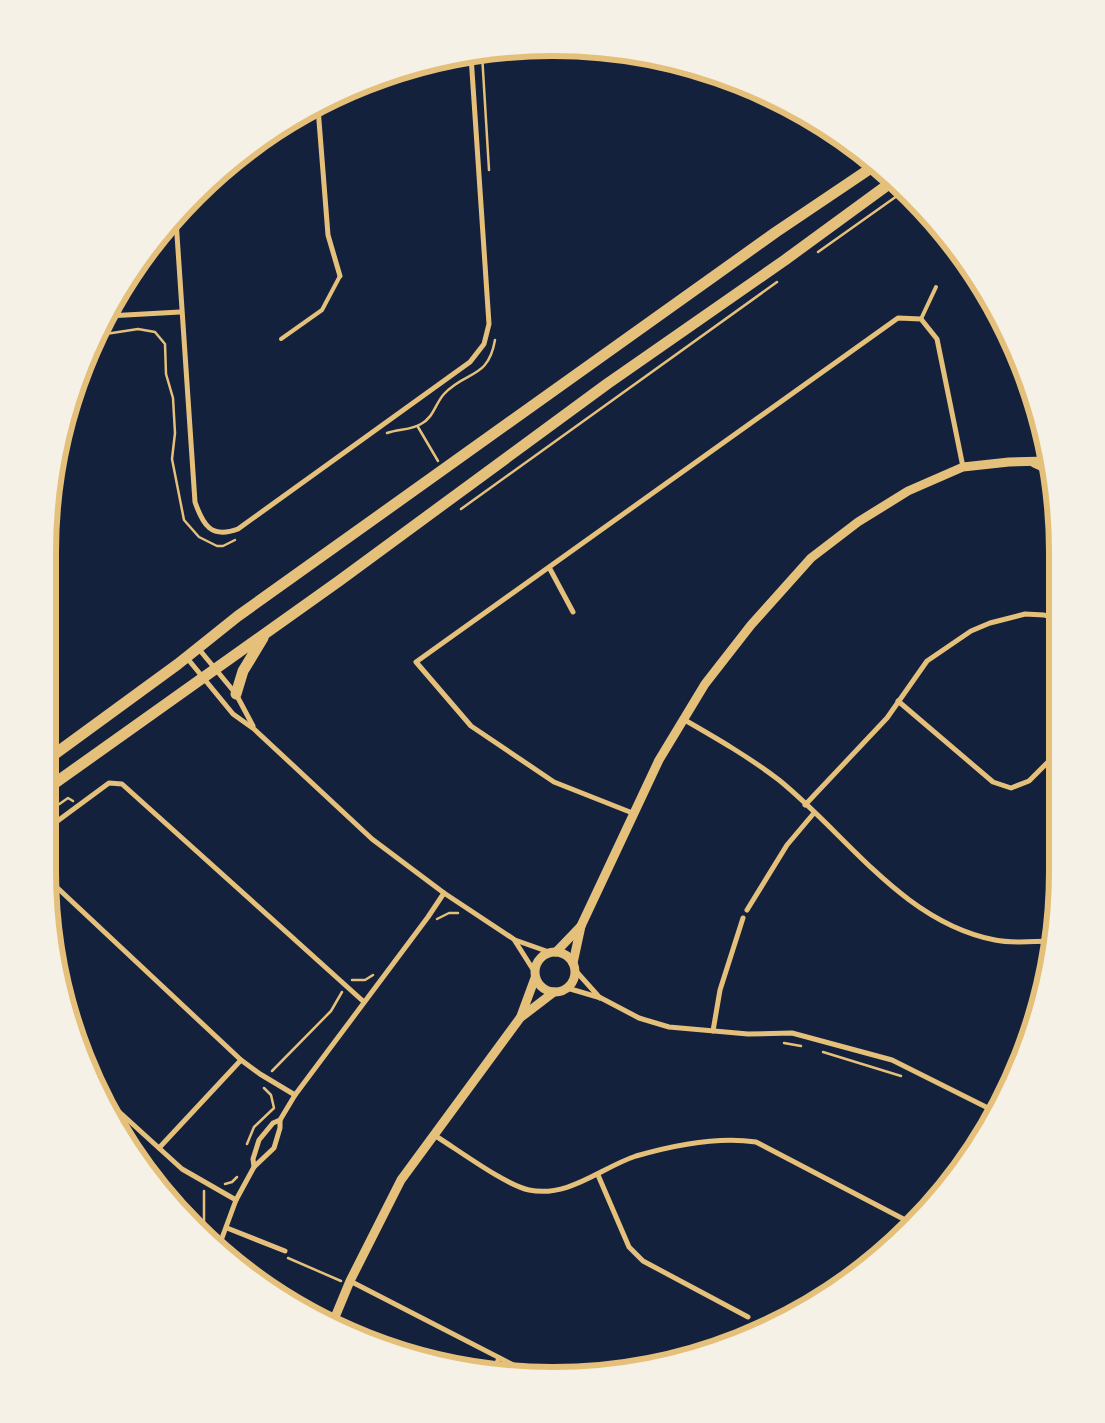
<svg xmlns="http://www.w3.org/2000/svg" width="1105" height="1423" font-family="'Titillium Web',sans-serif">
  <rect width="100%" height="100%" fill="#14213d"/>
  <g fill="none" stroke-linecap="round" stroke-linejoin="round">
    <g stroke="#e5c07b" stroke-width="2.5">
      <polyline points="482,54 489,170"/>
      <polyline points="818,252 904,191"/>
      <polyline points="99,335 138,329 155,332 165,344 166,374 173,398 175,433 172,459 184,520 199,537 217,546 223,546 235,540"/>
      <polyline points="418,427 438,461"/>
      <path d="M387,433c11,-4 25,-3 34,-9 13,-7 14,-20 23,-30 22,-24 44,-14 51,-54"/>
      <polyline points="461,509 777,282"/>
      <polyline points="55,812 58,805 68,798 73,801"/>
      <polyline points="437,919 449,913 458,913"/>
      <polyline points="352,980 365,980 373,975"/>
      <polyline points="784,1043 801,1046"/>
      <polyline points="823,1052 901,1076"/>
      <polyline points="272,1071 331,1011 342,992"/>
      <polyline points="247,1144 254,1127 274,1108 271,1095 264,1088"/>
      <polyline points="225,1184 232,1182 237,1177"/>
      <polyline points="204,1191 204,1223 207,1236"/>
      <polyline points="288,1258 341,1281"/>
      <polyline points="535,1369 546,1375"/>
    </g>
    <g stroke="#e5c07b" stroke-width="4">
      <polyline points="921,319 936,287"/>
      <polyline points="281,339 322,310 340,276"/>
    </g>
    <g stroke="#e5c07b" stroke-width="5">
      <polyline points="318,108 328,235 340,276"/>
      <path d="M176,220l19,282c8,23 16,37 43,27l232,-167 14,-18 5,-20 -18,-268"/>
      <polyline points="108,316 180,312"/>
      <polyline points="550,569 573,612"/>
      <polyline points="198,648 236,694 253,726"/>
      <polyline points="187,658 233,714 254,729 372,839 444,893 515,940 549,952"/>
      <polyline points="898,701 993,782 1011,788 1029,781 1053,757"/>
      <path d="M683,719c33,19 66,38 96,61 69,56 124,142 216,160 18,4 39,1 57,1"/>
      <polyline points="805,805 887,718 927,661 971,631 990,623 1025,614 1044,615 1053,618"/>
      <polyline points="635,814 554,782 471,726 416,662 898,318 921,319 937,339 963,467"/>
      <polyline points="48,828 109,783 122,784 364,1002"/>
      <polyline points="49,880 241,1060 260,1074 295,1095"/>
      <polyline points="747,910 787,845 814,813"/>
      <polyline points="515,941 534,971"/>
      <polyline points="575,970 600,998"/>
      <polyline points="567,988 601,998 639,1018 669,1027 748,1034 792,1033 892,1060 994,1111"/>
      <polyline points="713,1031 720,990 743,918"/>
      <polyline points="105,1099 182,1169 236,1200"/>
      <path d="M434,1135c23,14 71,50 95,55 40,8 71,-22 107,-34 38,-11 81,-20 120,-14l157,82"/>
      <polyline points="159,1148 241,1060"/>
      <polyline points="254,1167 274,1148 280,1128 280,1120 295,1095 428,917 444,893"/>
      <polyline points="598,1175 629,1247 643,1261 748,1317"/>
      <polyline points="227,1228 285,1251"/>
      <polyline points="219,1246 236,1200 254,1167 253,1159 259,1140 273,1123 280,1120"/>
      <polyline points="350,1281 527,1372"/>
      <polyline points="495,1368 499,1358"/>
    </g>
    <g stroke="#e5c07b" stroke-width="9">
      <polyline points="1034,463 1049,470"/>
      <circle cx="555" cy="972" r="20"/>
      <polyline points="556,952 581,926"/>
      <polyline points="573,963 581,926 659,760 705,684 751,625 811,558 858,522 908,491 963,467 1009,462 1047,461"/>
      <polyline points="521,1016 535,978"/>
      <polyline points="333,1322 350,1281 401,1180 520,1018 554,992"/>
    </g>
    <g stroke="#e5c07b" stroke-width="11">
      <polyline points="236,694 243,671 263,638"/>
      <polyline points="48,759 178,664 238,616 776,232 874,166"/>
      <polyline points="48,788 339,581 607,384 785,260 893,181"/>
    </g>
  </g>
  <path d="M0 0H1105V1423H0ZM552 56H553A496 496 0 0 1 1049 552V871A496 496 0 0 1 553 1367H552A496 496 0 0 1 56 871V552A496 496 0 0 1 552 56Z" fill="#f6f1e7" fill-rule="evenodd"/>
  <path fill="none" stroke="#e5c07b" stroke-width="6" d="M552 56H553A496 496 0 0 1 1049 552V871A496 496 0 0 1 553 1367H552A496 496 0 0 1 56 871V552A496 496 0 0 1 552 56Z"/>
</svg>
